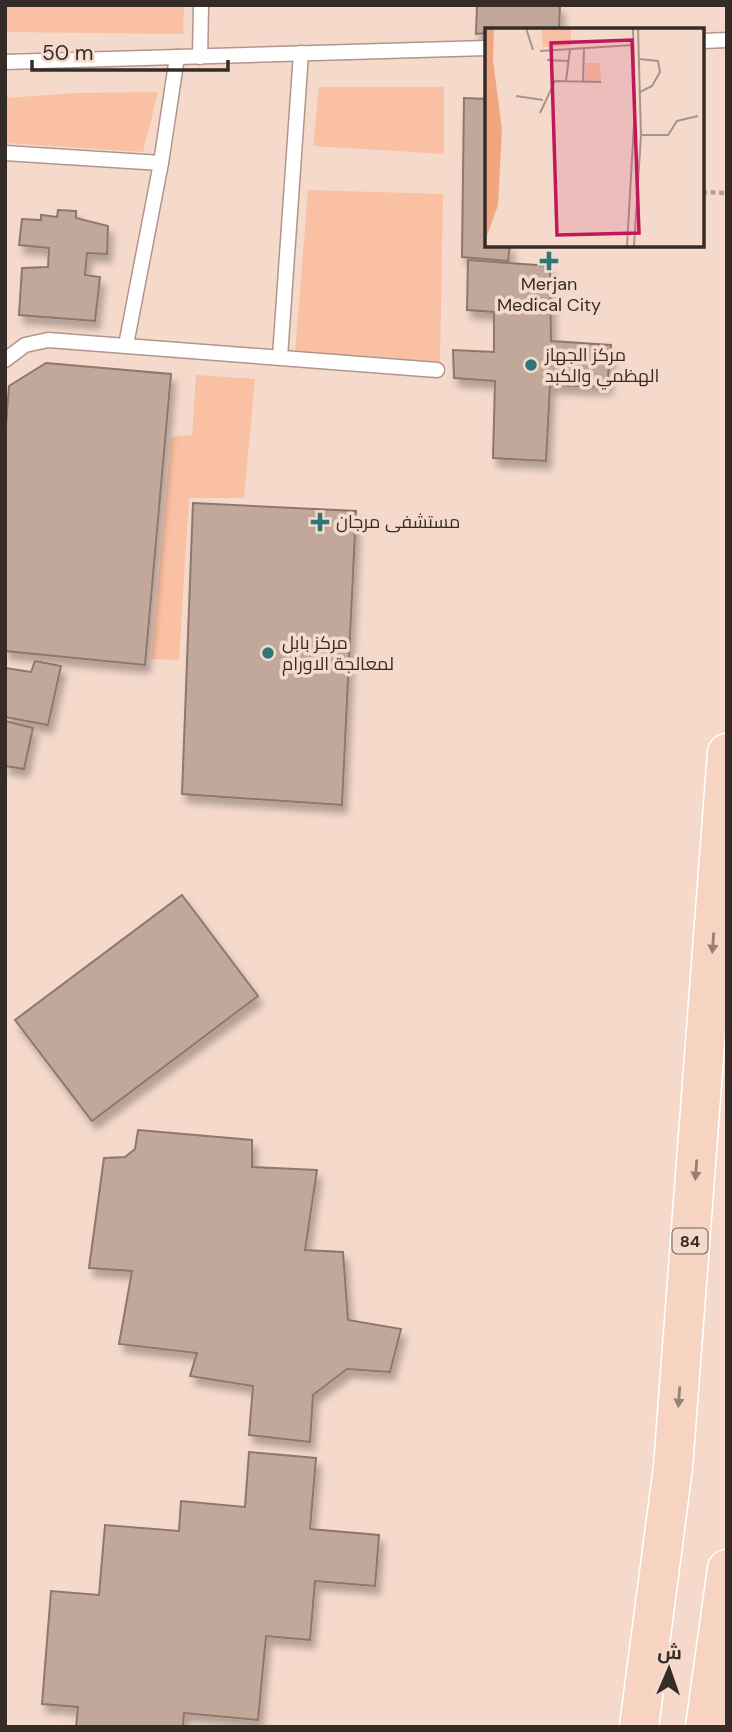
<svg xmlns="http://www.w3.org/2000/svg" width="732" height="1732" font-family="'DM Sans',Cairo,sans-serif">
  <defs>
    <filter id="shadow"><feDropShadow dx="4.5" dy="8" stdDeviation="3.5" flood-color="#0004"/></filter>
  </defs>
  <rect width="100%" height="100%" fill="#f5dacc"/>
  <g fill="#f9c0a4">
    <polygon points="5,5 184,5 183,34 5,32"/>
    <polygon points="319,87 444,87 444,154 313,146"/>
    <polygon points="158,92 143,152 5,143 5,98 75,93"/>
    <polygon points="308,190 443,194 440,363 295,354"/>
    <polygon points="196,375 255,379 244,498 189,498 179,660 151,659 171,437 192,435"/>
  </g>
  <g fill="#c2a89b" stroke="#8f776b" stroke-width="2" filter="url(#shadow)">
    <polygon points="477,5 560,5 559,30 487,30 487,33 476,34"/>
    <polygon points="464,98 487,99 487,245 510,245 508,261 462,257"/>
    <polygon points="58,210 76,211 76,218 108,226 107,254 87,253 85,275 100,277 95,321 19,315 22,268 48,267 49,248 19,245 22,219 41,220 41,215 57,217"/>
    <polygon points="468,260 550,266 551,341 611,345 607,387 550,385 546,461 493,458 495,381 454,378 453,350 494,352 494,312 467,310"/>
    <polygon points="46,363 171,374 145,665 5,651 5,439 9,386"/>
    <polygon points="193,503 356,511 342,805 182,794"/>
    <polygon points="35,661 61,666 48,725 5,717 5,668 31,672"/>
    <polygon points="5,721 33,728 24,769 5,766"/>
    <polygon points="182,895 258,996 92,1121 15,1020"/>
    <polygon points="138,1130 252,1140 252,1167 317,1170 305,1250 343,1252 348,1320 401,1329 390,1372 347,1369 313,1395 310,1442 249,1435 253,1386 190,1376 197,1353 119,1344 132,1271 89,1268 104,1158 125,1157 135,1149"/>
    <polygon points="249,1452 316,1458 310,1529 379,1535 375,1586 315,1581 310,1640 266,1636 258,1720 184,1713 183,1727 76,1727 78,1707 42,1704 51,1591 99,1595 105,1525 179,1531 181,1501 245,1507"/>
  </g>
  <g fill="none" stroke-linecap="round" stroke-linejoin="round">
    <g stroke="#b0968a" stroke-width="17">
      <g id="lane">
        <polyline points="702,41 727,40"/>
        <polyline points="200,57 201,5"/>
        <polyline points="5,62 487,48"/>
        <polyline points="5,153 161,163"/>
        <polyline points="126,345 161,163 177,57"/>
        <polyline points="280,357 301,53"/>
        <polyline points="5,360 25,345 48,340 437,370"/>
      </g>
    </g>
    <g stroke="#fff" stroke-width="41">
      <g id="primary">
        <polyline points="639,1727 673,1467 727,753"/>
        <polyline points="705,1727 727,1569"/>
      </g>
    </g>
    <polyline stroke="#b5a095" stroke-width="4.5" stroke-dasharray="5 3.5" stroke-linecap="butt" points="702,192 727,193"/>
    <use href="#lane" stroke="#fff" stroke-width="14"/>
    <use href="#primary" stroke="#f7d3c1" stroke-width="38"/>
  </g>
  <defs><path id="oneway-solid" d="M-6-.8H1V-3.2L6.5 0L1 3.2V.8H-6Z" transform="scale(1.75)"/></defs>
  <g fill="#968074">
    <use href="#oneway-solid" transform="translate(713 943) rotate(94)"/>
    <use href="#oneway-solid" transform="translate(696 1170) rotate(94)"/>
    <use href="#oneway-solid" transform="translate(679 1397) rotate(94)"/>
  </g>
  <g fill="#2d7779" stroke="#f5dacc" stroke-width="2.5">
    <path d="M545.5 250.5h7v7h7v7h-7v7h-7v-7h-7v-7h7z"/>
    <circle cx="531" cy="365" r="7"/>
    <path d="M316.5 511.5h7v7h7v7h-7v7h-7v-7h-7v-7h7z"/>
    <circle cx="268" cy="653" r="7"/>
  </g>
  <g text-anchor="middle" stroke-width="7" stroke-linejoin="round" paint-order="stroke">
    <rect fill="#f5dacc" stroke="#6f6058" stroke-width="2" x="672.5" y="1228.5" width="35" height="25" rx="5"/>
    <g font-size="16" font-weight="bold" fill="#362c27">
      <text x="690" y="1247">84</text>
    </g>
    <g font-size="18" fill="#362c27" stroke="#f5dacc" text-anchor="start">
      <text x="549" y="290" text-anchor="middle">Merjan<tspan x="549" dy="21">Medical City</tspan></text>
      <text x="545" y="361">مركز الجهاز<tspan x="545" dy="21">الهظمي والكبد</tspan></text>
      <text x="336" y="528">مستشفى مرجان</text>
      <text x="282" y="649">مركز بابل<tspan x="282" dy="21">لمعالجة الاورام</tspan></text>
    </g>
  </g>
  <g transform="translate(485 28)">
    <rect width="219" height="219" fill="#f5dacc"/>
    <path d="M56,0h30v18l-28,1zM100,35h15l1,19 -16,-1z" fill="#f9c0a4"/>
    <path d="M0,0h9l-1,32 9,70 -4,75 -13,36z" fill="#f1a67f"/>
    <path fill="none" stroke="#a9948a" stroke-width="2" d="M41,0l7,22M55,23l93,-6M154,31l19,2 2,11 -8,14 -12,6M62,32l22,1M81,53l4,-32M98,54l1,-34M31,68l27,4M55,85l15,-32 46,1M156,107h27l9,-14 21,-5M142,218l8,-140 -2,-78M149,218l7,-111 -3,-107"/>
    <path fill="#c2185b" fill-opacity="0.15" stroke="#c2185b" stroke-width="3.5" d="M147,12l7,193 -82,2 -6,-192z"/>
    <rect width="219" height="219" fill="none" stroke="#362c27" stroke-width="3.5"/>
  </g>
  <rect width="732" height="1732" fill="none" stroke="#362c27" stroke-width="14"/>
  <g transform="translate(669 1669) rotate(2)" stroke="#f5dacc" stroke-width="5" paint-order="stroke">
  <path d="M0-5L12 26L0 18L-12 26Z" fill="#362c27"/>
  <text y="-10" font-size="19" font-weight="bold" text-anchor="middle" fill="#362c27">ش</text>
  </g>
  <path d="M32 60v10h196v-10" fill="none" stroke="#362c27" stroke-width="3.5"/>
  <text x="42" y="60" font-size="21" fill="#362c27" stroke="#f5dacc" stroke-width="5" paint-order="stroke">50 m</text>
</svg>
